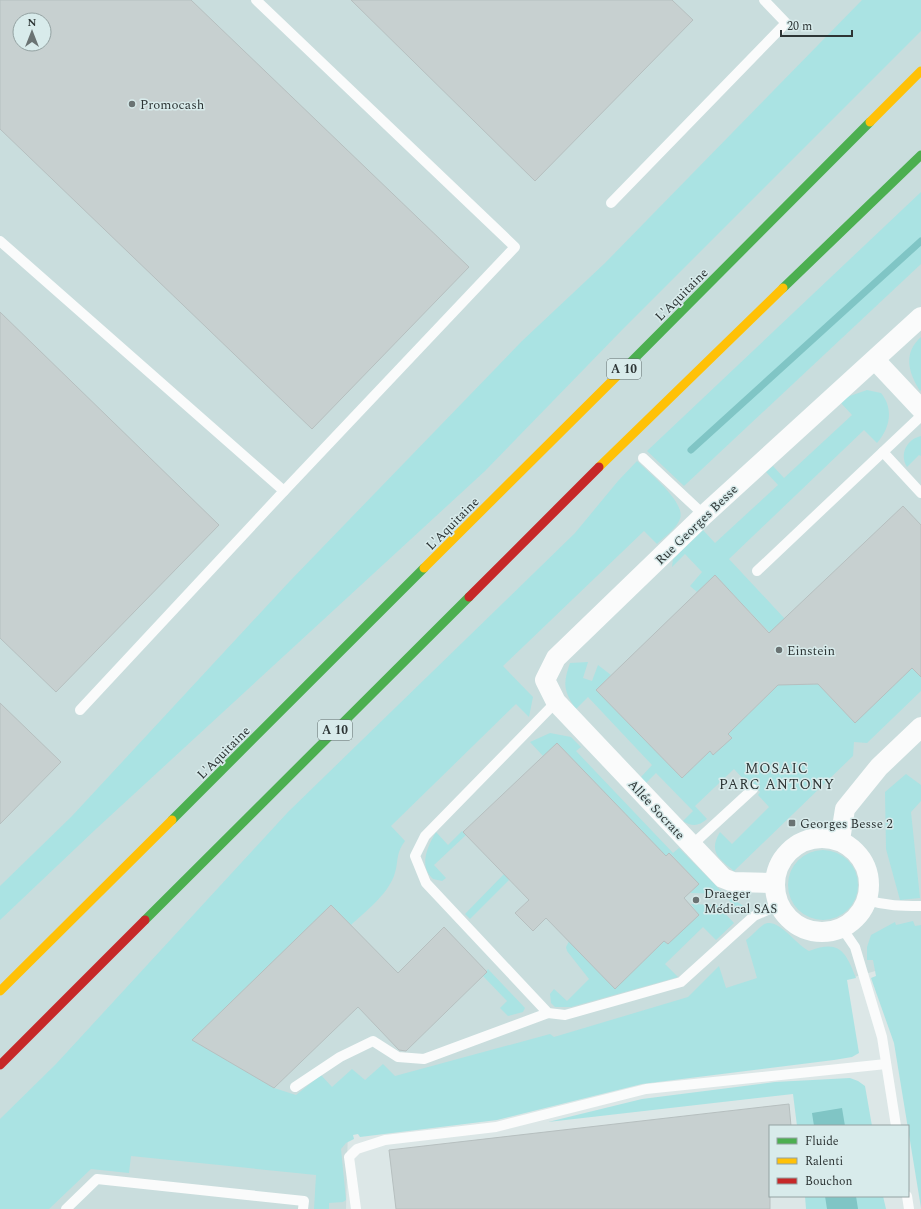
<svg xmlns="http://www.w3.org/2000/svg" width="921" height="1209" font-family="Spectral,serif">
  <rect width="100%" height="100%" fill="#dce7e7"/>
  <path fill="#c9dddd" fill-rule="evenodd" d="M0,0h921v958l-292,83 -281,84 -2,84h-346zM20,20h24v24h-24z"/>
  <g fill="#aae3e3">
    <polygon points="862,0 921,0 921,31 622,330 485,471 96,829 0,920 0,886 72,816 289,582 522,341 605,263"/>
    <polygon points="921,192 921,264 684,486 647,451"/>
    <path d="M921,337v53l-1,1c-12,-19 -17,-38 1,-54z"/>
    <path d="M867,390l14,3c13,16 9,35 -4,50l-13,-13 -135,129 56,60 -15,14 -55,-58 -18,17 -7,-6 12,-14 -17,-18 -13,13 1,-8 30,-29 12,13 63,-58 -12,-13 7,-6 11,12 68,-63 -11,-12 6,-6z"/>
    <path d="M921,436v20l-2,-1 -12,12c-8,-13 0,-28 14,-31z"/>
    <path d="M637,461c12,12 49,41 43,58 -4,10 -16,18 -23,25l-13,-13 -141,135 30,31 -4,20 -13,-13 -125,122 14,15c-10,13 -6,22 -11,35 -8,20 -28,35 -43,49l-20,-20 -138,135 81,48 22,7 25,-20 11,12 20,-18 13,11 18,-16 12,12 155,-42 4,3 134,-40 31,-31 7,22 31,-10 -11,-38c6,-4 11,-11 17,-15 14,-10 33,20 46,26 30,-11 36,-1 47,27l-9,2 12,73 -7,4 -18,3 -192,24 -145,36 -137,17 -2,-3 -5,1 1,4 -8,4 -5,6 5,51 -3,2 -14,1v6h-15l2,-34 -185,-19 -2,17 -38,-4 -42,40h-49v-90l56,-55 232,-252 287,-279 43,-52z"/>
    <path d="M588,662l-5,16 9,3 6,-16 13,10 -15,15 86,88 28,-27 3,4 19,-17 -4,-4 50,-49 40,-1 37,39 57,-55 4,4 5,-5v24l-54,52 -13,-1 -1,14 -119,115c-15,-12 -26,-19 -14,-39l12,12 37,-37 -11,-12 2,-3 -12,-13 -3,2 -11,-12 -39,37 12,13c-8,7 -15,8 -24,2l10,-10 -37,-38 -10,10 -5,-6 11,-12 -64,-68 -12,12c-13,-18 -13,-26 -6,-46z"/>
    <polygon points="550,733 571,737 581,747 576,751 673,853 679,848 723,893 745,907 746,909 743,914 723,894 690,893 699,884 670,853 666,856 557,743 543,756 530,742"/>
    <polygon points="906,774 921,785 921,801 911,812 920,898 900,900 886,849 885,792"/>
    <path d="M462,831l4,4 -32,30 12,13 -4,3 -9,-2c-15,-14 -5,-33 3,-47l12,13z"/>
    <circle cx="823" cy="885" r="35"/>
    <polygon points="504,874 509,880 470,919 465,914"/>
    <polygon points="691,904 717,905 734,923 716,940 703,927 665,964 678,977 571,1007 555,1007 551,1003 550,994 554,989 567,1001 589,979 567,951 566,947 569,941 615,989 664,941 668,944 699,915"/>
    <polygon points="913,921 915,926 921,925 921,1208 894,1043 871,978 876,976 873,960 867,960 867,947 871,935 895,922 896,925"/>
    <polygon points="488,969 525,1008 523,1012 508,1016 500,1008 507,1001 483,976"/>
    <polygon points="850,1078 858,1081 865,1086 872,1126 797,1126 793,1094 548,1122 642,1099 775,1082"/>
    <polygon points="805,1196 883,1196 886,1209 806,1209"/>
  </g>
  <g fill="#80c5c5">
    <polygon points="842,1108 845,1126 814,1126 812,1113"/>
    <polygon points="825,1196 856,1196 858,1209 827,1209"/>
  </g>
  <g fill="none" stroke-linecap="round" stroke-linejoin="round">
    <polyline stroke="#80c5c5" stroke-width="7" points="691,450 921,241"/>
  </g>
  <g fill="#c7d0d0" stroke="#b6bfbf" fill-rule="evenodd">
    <path d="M0,0h191l278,267 -157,162 -312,-300zM20,20h24v24h-24z"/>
    <polygon points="351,0 672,0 693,20 535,181"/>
    <polygon points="0,312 219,525 56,692 0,638"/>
    <polygon points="903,506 921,525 921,677 912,668 855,723 818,684 778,685 728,734 732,738 713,755 710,751 682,778 596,690 715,575 769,633"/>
    <polygon points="0,703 61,762 0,824"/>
    <polygon points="557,743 666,856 669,853 699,884 684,898 699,915 668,944 664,941 615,989 546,918 533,931 515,913 529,900 463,832"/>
    <polygon points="331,905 398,973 444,927 487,972 406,1051 399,1050 358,1007 274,1088 192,1040"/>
    <polygon points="789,1104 791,1126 770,1126 770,1209 396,1209 389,1150"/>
  </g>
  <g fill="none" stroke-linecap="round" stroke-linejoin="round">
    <g stroke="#fafbfb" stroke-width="10">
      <polyline points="611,203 786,23 764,0"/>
      <polyline points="0,241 284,491"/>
      <polyline points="883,452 921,493"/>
      <polyline points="643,458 704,515"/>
      <polyline points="757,571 921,416"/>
      <polyline points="556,702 425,836 415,856 426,883 548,1013 565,1015 681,982 754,916 779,905"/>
      <polyline points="80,710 284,491 515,247 256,0"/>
      <polyline points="692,845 753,789"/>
      <path d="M867,900c19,6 35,6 54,6"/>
      <polyline points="842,928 855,947 882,1037 896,1126"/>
      <polyline points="295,1087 340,1057 373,1041 398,1057 424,1059 548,1013"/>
      <polyline points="907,1196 909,1209"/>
      <polyline points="66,1209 97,1179 304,1201 303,1209"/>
      <polyline points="356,1209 349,1157 357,1149 385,1140 496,1127 646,1089 886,1064"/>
    </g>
    <g stroke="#fafbfb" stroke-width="20">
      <polyline points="875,360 921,409"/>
      <circle cx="822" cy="885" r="47"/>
      <polyline points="840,840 845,809 879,767 921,727"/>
      <polyline points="774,883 733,882 723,878 556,702 545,680 556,658 704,515 921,317"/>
    </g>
    <g stroke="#4caf50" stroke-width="9">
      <polyline points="783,288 921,155"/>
      <polyline points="619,374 870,122"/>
      <polyline points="172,820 424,568"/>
      <polyline points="145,920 469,597"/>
    </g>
    <g stroke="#ffc107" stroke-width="9">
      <polyline points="870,122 921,71"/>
      <polyline points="599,467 783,288"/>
      <polyline points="424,568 619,374"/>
      <polyline points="0,991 172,820"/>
    </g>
    <g stroke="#c62828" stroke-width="9">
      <polyline points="469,597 599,467"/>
      <polyline points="0,1065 145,920"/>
    </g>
  </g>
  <g fill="#6a7373" stroke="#d8ebeb" stroke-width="1.5">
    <circle cx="132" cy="104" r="4"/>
    <circle cx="779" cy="650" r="4"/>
    <rect x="788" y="819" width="8" height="8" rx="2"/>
    <circle cx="696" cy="900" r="4"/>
  </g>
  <g text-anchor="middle" stroke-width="3" stroke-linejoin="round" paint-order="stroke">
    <g fill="#d8ebeb" stroke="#606c6c" stroke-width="1">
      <rect x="607" y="359" width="34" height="20" rx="3"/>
      <rect x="318" y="720" width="34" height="20" rx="3"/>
    </g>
    <g font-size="12" font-weight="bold" fill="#2d3535">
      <text x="624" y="373">A 10</text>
      <text x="335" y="734">A 10</text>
    </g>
    <g font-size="13" fill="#2d3535" stroke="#d8ebeb" text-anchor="start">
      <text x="140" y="109">Promocash</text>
      <text x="787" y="655">Einstein</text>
      <text x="800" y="828">Georges Besse 2</text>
      <text x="704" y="898">Draeger<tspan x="704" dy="15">Médical SAS</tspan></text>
    </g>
    <g font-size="13" fill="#2d3535" stroke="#d8ebeb">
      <text transform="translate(681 294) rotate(-45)" y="5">L'Aquitaine</text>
      <text transform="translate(452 523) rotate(-45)" y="5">L'Aquitaine</text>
      <text transform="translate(696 524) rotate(-44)" y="5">Rue Georges Besse</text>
      <text transform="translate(223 752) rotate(-45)" y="5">L'Aquitaine</text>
      <text transform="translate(657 809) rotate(47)" y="5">Allée Socrate</text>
    </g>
    <g font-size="14" letter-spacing="1" fill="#2d3535" stroke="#d8ebeb">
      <text x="777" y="773">MOSAIC<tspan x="777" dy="16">PARC ANTONY</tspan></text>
    </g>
  </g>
  <rect x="769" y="1125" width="140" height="72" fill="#d8ebeb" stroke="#94a2a2"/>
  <rect x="777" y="1138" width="20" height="6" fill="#4caf50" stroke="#94a2a2"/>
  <text x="805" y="1145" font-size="12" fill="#2d3535">Fluide</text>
  <rect x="777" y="1158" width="20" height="6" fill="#ffc107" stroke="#94a2a2"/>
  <text x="805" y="1165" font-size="12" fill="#2d3535">Ralenti</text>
  <rect x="777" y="1178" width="20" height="6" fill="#c62828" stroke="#94a2a2"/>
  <text x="805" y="1185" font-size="12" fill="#2d3535">Bouchon</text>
  <g transform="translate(32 32)"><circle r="19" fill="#d8ebeb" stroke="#94a2a2"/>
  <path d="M0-3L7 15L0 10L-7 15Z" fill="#6a7373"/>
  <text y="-6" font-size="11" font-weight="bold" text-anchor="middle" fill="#2d3535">N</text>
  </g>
  <path d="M781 30v6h71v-6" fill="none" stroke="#2d3535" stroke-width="2"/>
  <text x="787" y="30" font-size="12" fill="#2d3535" stroke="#d8ebeb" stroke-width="3" paint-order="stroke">20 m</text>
</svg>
